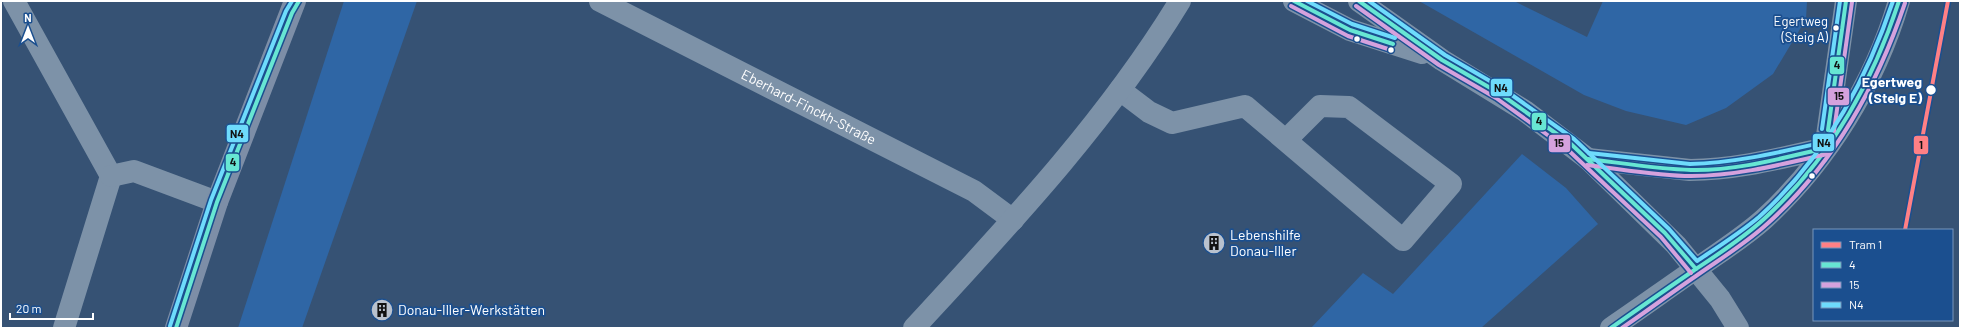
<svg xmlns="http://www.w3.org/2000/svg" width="1961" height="329" font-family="Barlow,sans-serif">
  <rect width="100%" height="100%" fill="#365274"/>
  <g fill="#2f66a5">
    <polygon points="344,1 417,1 302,328 238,328"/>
    <polygon points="1419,1 1514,1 1587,37 1603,1 1807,1 1806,19 1773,74 1726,108 1686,125 1626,111 1584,95"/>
    <polygon points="1522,154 1566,188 1598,224 1481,328 1311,328 1363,273 1393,294"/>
  </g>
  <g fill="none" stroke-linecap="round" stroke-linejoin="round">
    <g stroke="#7d92a8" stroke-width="22">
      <polyline points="14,1 111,176 64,328"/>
      <path id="s1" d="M600,1l374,190 39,29"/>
      <polyline points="1294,1 1350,30 1422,53"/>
      <polyline points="1359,1 1442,60 1525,111 1588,159 1676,245 1720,299 1738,328"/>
      <polyline points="1120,90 1149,112 1172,123 1245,106 1403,240 1451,184 1349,107 1320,106 1286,140"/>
      <polyline points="1826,143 1846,1"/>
      <path d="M1588,159l102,11c46,0 91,-12 136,-22"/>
      <polyline points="111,176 134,171 217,202"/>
      <path d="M914,328c95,-103 193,-207 266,-327"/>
      <path d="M1611,328c31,-21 61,-43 92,-64 20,-14 42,-28 61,-45 63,-58 111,-136 135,-218"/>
    </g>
    <polyline stroke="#7d8ea7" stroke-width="22" points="176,328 217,202 295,1"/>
    <g stroke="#1b4f8f" stroke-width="7">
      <g id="bus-1">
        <polyline points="1294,1 1350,30 1393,44"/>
        <polyline points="1359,1 1442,60 1499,93 1571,144 1665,233 1696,269"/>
        <polyline points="1828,130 1846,1"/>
        <path d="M1588,159c34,4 69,10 103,11 46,1 91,-12 135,-22"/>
        <polyline points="176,328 217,202 292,13 299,1"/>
        <path d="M1611,328c27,-19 54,-38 82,-57 24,-16 49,-32 71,-52 65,-59 108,-135 135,-218"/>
      </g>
    </g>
    <g stroke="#1b4f8f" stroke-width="7">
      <g id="bus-2">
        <polyline points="1291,6 1348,36 1391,50"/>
        <polyline points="1356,6 1439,65 1496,98 1567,149 1661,237 1691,273"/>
        <polyline points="1834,131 1852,2"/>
        <path d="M1587,165c34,4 71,11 104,11 46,0 92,-12 136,-22"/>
        <path d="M1622,328c25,-17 49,-35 74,-52 24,-17 49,-32 71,-52 66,-59 110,-138 138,-221"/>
      </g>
    </g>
    <g stroke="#1b4f8f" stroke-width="7">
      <g id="bus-3">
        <polyline points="1307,1 1352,24 1395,38"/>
        <path d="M1369,1l76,54 57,33 72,51 95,90 28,32c21,-14 43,-28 62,-44 64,-58 107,-135 134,-216"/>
        <polyline points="1822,129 1840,1"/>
        <path d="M1589,153l101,11c46,-1 90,-12 135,-22"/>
        <polyline points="170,326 211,200 286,11 292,1"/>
      </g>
    </g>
    <use href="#bus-1" stroke="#67e6d3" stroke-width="4"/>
    <use href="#bus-2" stroke="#d5a2dd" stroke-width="4"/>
    <use href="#bus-3" stroke="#6edbfc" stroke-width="4"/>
    <g stroke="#1b4f8f" stroke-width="7">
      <polyline id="tram-1" points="1905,230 1948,1"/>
    </g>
    <use href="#tram-1" stroke="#ff8085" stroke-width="4"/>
  </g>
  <defs>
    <g id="building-disc" transform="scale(1.15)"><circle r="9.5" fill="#b9c2ce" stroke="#1b4f8f"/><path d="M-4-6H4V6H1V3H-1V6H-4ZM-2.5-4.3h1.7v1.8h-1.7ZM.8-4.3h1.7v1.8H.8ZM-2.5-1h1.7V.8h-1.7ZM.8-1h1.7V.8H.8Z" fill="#111"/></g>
  </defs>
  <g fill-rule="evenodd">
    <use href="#building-disc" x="1214" y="243"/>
    <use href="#building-disc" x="382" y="310"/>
  </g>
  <g fill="#fff" stroke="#1b4f8f" stroke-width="1.5">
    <circle cx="1836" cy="28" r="3.5"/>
    <circle cx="1357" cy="39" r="3.5"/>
    <circle cx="1391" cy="50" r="3.5"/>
    <circle cx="1931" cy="90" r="5.5"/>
    <circle cx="1812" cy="176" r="3.5"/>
  </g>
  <g text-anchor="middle" stroke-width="3.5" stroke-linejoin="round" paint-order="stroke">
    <g font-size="13" fill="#fff" stroke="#1b4f8f" text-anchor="end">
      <text x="1828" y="26">Egertweg<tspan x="1828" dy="16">(Steig A)</tspan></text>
    </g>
    <g font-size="14" font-weight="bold" fill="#fff" stroke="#1b4f8f" text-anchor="end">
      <text x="1922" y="87">Egertweg<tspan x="1922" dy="16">(Steig E)</tspan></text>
    </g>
    <g font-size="14" fill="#fff" stroke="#1b4f8f">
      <text dy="5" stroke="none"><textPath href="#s1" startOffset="234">Eberhard-Finckh-Straße</textPath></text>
    </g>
    <g font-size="14" fill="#fff" stroke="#1b4f8f" text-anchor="start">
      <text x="1230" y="240">Lebenshilfe<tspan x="1230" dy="16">Donau-Iller</tspan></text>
      <text x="398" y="315">Donau-Iller-Werkstätten</text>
    </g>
  </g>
  <g stroke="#1b4f8f" stroke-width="1.5">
    <rect x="1829" y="56" width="16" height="19" rx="4" fill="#67e6d3"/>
    <rect x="1490" y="78" width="23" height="19" rx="4" fill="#6edbfc"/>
    <rect x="1827" y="87" width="23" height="19" rx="4" fill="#d5a2dd"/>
    <rect x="1531" y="112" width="16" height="19" rx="4" fill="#67e6d3"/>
    <rect x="226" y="124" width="23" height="19" rx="4" fill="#6edbfc"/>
    <rect x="1812" y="133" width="23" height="19" rx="4" fill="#6edbfc"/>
    <rect x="1548" y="134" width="23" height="19" rx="4" fill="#d5a2dd"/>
    <rect x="1913" y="135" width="16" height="20" rx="4" fill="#ff8085"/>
    <rect x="225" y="153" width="15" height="19" rx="4" fill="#67e6d3"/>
  </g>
  <g font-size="11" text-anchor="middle" font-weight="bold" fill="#111">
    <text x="1837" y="69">4</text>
    <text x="1501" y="92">N4</text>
    <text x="1839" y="100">15</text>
    <text x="1539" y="125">4</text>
    <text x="237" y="138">N4</text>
    <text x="1824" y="147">N4</text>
    <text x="1559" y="147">15</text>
    <text x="1921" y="149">1</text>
    <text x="233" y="166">4</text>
  </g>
  <rect width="1961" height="329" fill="none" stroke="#ffffff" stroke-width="4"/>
  <rect x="1813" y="229" width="140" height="92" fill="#1b4f8f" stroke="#7695bc"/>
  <rect x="1821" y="242" width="20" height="6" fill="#ff8085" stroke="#7695bc"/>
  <text x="1849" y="249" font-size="12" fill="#ffffff">Tram 1</text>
  <rect x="1821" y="262" width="20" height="6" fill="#67e6d3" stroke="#7695bc"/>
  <text x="1849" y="269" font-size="12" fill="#ffffff">4</text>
  <rect x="1821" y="282" width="20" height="6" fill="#d5a2dd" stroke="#7695bc"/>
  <text x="1849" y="289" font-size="12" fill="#ffffff">15</text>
  <rect x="1821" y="302" width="20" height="6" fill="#6edbfc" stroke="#7695bc"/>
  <text x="1849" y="309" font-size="12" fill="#ffffff">N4</text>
  <g transform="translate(28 28)" stroke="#1b4f8f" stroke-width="3" paint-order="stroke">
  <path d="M0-3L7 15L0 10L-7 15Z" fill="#ffffff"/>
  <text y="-6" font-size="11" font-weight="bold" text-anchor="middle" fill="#ffffff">N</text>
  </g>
  <path d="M10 313v6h83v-6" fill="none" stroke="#ffffff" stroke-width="2"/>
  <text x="16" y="313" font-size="12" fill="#ffffff" stroke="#1b4f8f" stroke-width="3" paint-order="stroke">20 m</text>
</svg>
